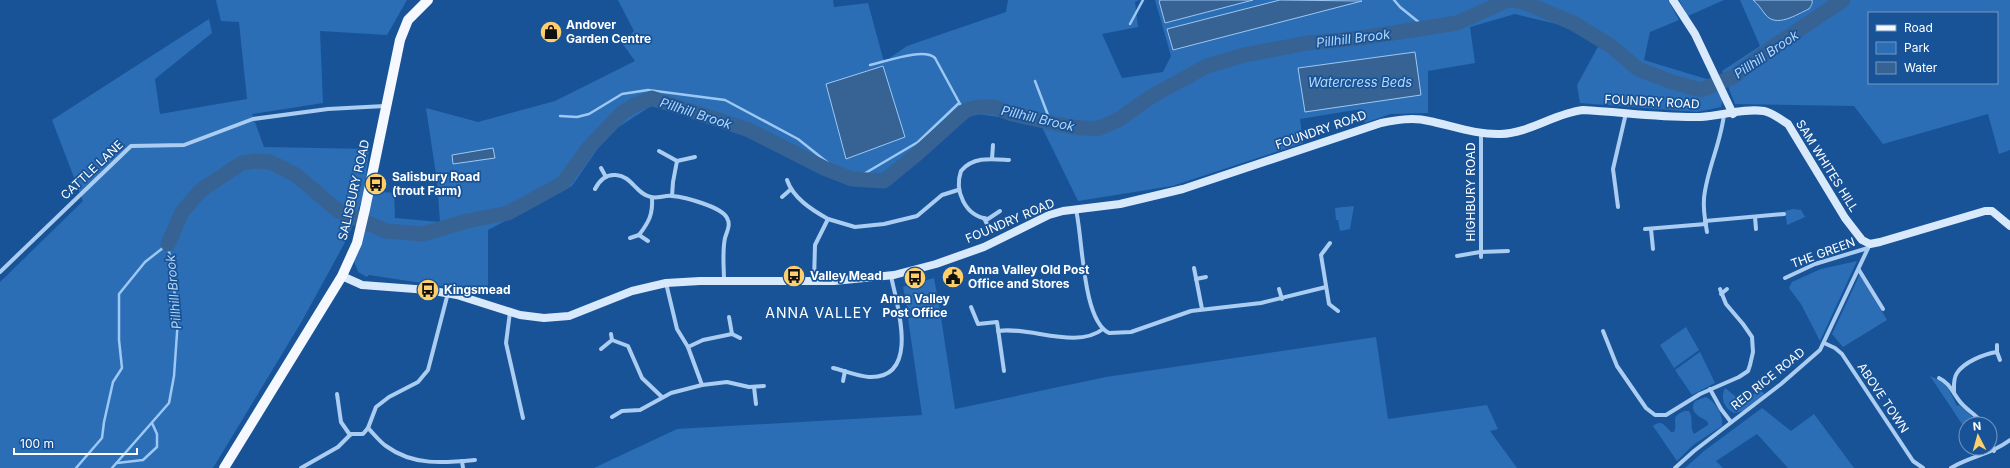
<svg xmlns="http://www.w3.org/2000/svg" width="2010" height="468" font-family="Inter,sans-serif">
  <rect width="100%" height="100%" fill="#185397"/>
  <g fill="#2b6eb6" fill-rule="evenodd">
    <polygon points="216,0 407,0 387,35 320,31 323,103 252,114 264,147 369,149 364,194 349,235 302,321 213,468 0,468 0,282 83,201 52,120 209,19 212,33 155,79 160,114 247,99 239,22 221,21"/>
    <polygon points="618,0 833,0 834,7 868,3 884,62 907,46 1006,12 1008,0 1139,0 1135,2 1138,27 1102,34 1122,78 1163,72 1171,56 1155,0 1161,0 1159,1 1165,23 1253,0 1280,0 1167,29 1173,50 1362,0 1668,0 1679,20 1650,32 1644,60 1713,81 1723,99 1721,107 1697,112 1580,103 1577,85 1599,45 1573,28 1515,14 1470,27 1475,63 1428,71 1428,113 1390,114 1365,123 1361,109 1300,119 1303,143 1172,186 1078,201 1040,123 971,113 885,182 852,179 749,135 651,106 608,134 572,186 488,230 488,293 369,275 367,277 358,272 354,261 359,251 373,191 394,193 395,218 440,222 437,181 426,108 478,122 555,101 635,61 622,43 634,31"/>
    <polygon points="1679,0 1724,0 1688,16"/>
    <path d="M1740,0h270v150l-11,4 -11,-40 -105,30 -29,-38 -119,-2 -13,-33 38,-25zM1869,13h128v70h-128z"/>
    <polygon points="1354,206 1350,229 1340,231 1338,220 1336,220 1335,208"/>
    <polygon points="1793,209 1801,210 1805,217 1787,225 1785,211"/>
    <polygon points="1857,261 1820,341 1801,304 1789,288 1792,282 1821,269"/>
    <polygon points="1860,274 1887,320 1843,347 1832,334"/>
    <polygon points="934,278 940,310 909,316 903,287"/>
    <polygon points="940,311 955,409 1106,377 1376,337 1388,419 1487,405 1498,429 1490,431 1517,468 594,468 677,429 922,415 908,318"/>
    <polygon points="1686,327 1699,350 1674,368 1660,345"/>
    <polygon points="1700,352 1715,383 1692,395 1675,370"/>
    <polygon points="1930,376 1941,381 1948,388 1957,406 1959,405 1981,424 1966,424 1966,430"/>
    <path d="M1725,388l16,13 20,-11 4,5 -22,16 -9,2c-10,-5 -14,-15 -9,-25z"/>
    <path d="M1706,397c9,4 18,19 16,29l-29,19 -16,16 -24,-35c9,-7 12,0 18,6h3c5,-10 -6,-15 11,-21h4c5,8 0,15 5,23l14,-9v-3c-8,-6 -20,-9 -13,-21z"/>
    <polygon points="1762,408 1791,431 1814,414 1854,468 1788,468 1757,434 1716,461 1723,468 1685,468 1704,451"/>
  </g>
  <g fill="#376394" stroke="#9dc8f3">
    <polygon points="1161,0 1253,0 1165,23 1159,1"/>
    <polygon points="1280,0 1362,1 1173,50 1167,29"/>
    <path d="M1753,0h59c1,3 -1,6 -3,9 -12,5 -33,20 -44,5 -4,-5 -6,-9 -12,-14z"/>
    <polygon points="1415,52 1421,95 1305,112 1298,68"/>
    <polygon points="883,66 905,137 846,159 826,84"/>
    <polygon points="493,148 495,158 453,164 452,155"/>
  </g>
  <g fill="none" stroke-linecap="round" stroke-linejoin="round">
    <g stroke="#9dc8f3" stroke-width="2.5">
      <polyline points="1394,0 1400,7 1426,28"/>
      <polyline points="1130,24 1143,0"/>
      <path d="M870,65c15,-3 54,-18 65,-7l25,46 6,6"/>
      <polyline points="1035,81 1051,123"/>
      <polyline points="560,116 577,117 589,114 622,94 648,90 725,100 798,139 842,174 853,176 862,175 918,142 959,103"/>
      <polyline points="117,463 143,460 157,447 157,434 152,423"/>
      <polyline points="76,468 102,438 104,422 113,382 122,368 119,340 119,294 145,262 168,244"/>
      <polyline points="112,468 169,403 174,376 178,319 168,244"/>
    </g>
    <g stroke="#376394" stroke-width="15">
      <polyline points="1512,0 1523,2 1573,23 1611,46 1638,69 1672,82 1701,90 1733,77 1770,49 1843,0"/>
      <polyline points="168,244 182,212 201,190 242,163 255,161 270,162 296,175 337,210 386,231 423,234 467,221 508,213 563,183 590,146 622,113 633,106 652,98 749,130 824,168 852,179 884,181 917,154 966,110 979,107 995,107 1012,114 1071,127 1097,129 1118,120 1152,96 1207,66 1244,55 1308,43 1361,38 1457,23 1508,0"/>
    </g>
    <g stroke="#abcdf1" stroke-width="4">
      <polyline points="659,151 677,161 695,157"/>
      <polyline points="992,159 993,145"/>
      <polyline points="601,168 606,177"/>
      <path d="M787,180c6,18 25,30 41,39"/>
      <path d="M595,189c4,-8 11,-15 21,-14 16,1 20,19 35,22 6,2 14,-2 21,-1 13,1 50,11 55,22 4,7 0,13 -2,20 -3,14 -1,29 -1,43"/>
      <polyline points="672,196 673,182 677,161"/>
      <polyline points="782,197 790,190"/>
      <polyline points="1618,207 1613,169 1626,113"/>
      <path d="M1076,210c7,28 6,110 33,123l22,-1 60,-21 70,-8 65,-16"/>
      <path d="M1000,211l-12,8c-23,-3 -34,-28 -27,-48 12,-15 32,-12 48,-11"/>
      <polyline points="1755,217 1756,229"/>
      <polyline points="984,218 988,226"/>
      <polyline points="1705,221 1784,214"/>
      <polyline points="1645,229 1706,224"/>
      <polyline points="1651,229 1653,249"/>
      <path d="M1707,232c-2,-11 -4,-23 -3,-34 3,-29 17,-55 20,-84"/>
      <path d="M639,235c10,-13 14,-21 13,-37"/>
      <polyline points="630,238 639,235 648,241"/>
      <polyline points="1330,243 1321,255 1329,304 1338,311"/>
      <polyline points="1457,256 1480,252 1508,251"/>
      <polyline points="1481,257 1481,133"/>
      <polyline points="1194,268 1202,309"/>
      <polyline points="1859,270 1883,309"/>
      <polyline points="0,272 131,146 184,145 253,119 328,109 385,106"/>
      <polyline points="1785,278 1815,264 1868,248"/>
      <polyline points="1196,279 1206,277"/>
      <polyline points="814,281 815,245 828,219 855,227 884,224 917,216 942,195 958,190"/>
      <polyline points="666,283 677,329 688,347 702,385"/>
      <polyline points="1279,289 1282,299"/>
      <polyline points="1721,294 1727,289"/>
      <polyline points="971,307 978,324 997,322 1004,371"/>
      <polyline points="510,312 506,343 523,418"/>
      <path d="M998,331c32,-5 78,19 105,-2"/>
      <polyline points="1603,331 1617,366 1646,408 1655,415 1666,415 1700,394 1739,377 1748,371 1750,365 1753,352 1752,337 1743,324 1726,304 1720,289"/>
      <polyline points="732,334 740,338"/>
      <polyline points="612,340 628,346 642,378 662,397"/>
      <polyline points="1824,343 1835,348 1842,354 1913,461 1923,468"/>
      <polyline points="1997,345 1997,352 2000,360"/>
      <polyline points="688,347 703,340 732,334 729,317"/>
      <polyline points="601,349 612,340 611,334"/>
      <path d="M833,368c12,3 24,8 36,9 52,2 28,-72 22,-101"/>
      <path d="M1939,378c13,6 15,19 25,28 7,7 14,10 19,18"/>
      <polyline points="843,381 845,371"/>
      <polyline points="754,387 756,404"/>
      <polyline points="1710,389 1721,409 1731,422"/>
      <path d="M1954,392c0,-6 -1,-13 3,-19 7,-11 27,-19 40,-21"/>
      <polyline points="337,394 341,422 350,435"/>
      <polyline points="612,417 622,411 640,410 671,393 702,385 727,382 749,387 764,386"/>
      <path d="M368,428c6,6 11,13 18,18 27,20 58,17 89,14"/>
      <polyline points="1990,440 1994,451"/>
      <polyline points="462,461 463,468"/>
      <polyline points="301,468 338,447 351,434 363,434 368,428 376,407 389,397 418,382 428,370 448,293"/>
      <polyline points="1675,468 1694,451 1781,384 1820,350 1870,244"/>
      <path d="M1951,468c20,-12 39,-13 59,-28"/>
    </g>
    <g stroke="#d9e9fc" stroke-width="8">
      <polyline points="1673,0 1695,34 1733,114"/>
      <path d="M342,276l20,9 66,5 29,5 63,20 24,3 25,-2 63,-25 34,-8 34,-2h134l60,-6 42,-11 48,-17 65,-32 14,-4 57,-7 63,-15 198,-66c15,-3 32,-6 48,-2 24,5 48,14 72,13 29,-1 54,-21 82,-24 39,2 78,8 117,7 21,-1 43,-9 64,-6 9,2 16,8 24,13l57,94 17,22 8,4 10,-2 105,-31h7l18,15"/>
    </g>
    <polyline stroke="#f5f9ff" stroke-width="10" points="224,468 342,276 357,243 365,209 400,40 408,20 428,0"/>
  </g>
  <defs>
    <g id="shop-disc" transform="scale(1.15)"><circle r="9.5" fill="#ffcf6b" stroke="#185397"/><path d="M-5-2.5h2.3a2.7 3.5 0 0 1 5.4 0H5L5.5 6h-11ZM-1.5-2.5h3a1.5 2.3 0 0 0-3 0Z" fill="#111"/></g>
    <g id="bus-disc" transform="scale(1.15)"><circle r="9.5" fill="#ffcf6b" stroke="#185397"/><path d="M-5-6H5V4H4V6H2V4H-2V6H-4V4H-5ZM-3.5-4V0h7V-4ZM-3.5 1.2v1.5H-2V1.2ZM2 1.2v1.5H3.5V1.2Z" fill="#111"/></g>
    <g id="civic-disc" transform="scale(1.15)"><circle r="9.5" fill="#ffcf6b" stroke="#185397"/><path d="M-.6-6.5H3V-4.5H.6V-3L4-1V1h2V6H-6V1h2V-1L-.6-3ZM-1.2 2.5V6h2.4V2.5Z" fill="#111"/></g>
  </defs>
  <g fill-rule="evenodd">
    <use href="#shop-disc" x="551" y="32"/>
    <use href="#bus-disc" x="376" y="184"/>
    <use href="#bus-disc" x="794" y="276"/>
    <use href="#civic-disc" x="953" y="277"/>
    <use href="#bus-disc" x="915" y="278"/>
    <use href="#bus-disc" x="428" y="290"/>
  </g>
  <g text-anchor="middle" stroke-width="3.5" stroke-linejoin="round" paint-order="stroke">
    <g font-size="12" font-weight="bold" fill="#fff" stroke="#185397" text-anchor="start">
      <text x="566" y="29">Andover<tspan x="566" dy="14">Garden Centre</tspan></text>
      <text x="392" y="181">Salisbury Road<tspan x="392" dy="14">(trout Farm)</tspan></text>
      <text x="968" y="274">Anna Valley Old Post<tspan x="968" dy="14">Office and Stores</tspan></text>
      <text x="810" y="280">Valley Mead</text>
      <text x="444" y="294">Kingsmead</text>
      <text x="915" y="303" text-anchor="middle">Anna Valley<tspan x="915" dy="14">Post Office</tspan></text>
    </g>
    <g font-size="12" fill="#fff" stroke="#185397">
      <text transform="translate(1652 102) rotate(3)" y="4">FOUNDRY ROAD</text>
      <text transform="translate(1321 130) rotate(-19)" y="4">FOUNDRY ROAD</text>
      <text transform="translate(1827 166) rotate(58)" y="4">SAM WHITES HILL</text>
      <text transform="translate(92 170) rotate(-43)" y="4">CATTLE LANE</text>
      <text transform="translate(354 190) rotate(-77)" y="4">SALISBURY ROAD</text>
      <text transform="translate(1471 192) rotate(-90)" y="4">HIGHBURY ROAD</text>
      <text transform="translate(1010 221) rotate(-23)" y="4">FOUNDRY ROAD</text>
      <text transform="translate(1823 253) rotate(-20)" y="4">THE GREEN</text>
      <text transform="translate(1768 379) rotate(-39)" y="4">RED RICE ROAD</text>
      <text transform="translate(1883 398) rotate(56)" y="4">ABOVE TOWN</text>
    </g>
    <g font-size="13" font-style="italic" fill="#b7d7f8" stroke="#185397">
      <text transform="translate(1353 38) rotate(-7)" y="5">Pillhill Brook</text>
      <text transform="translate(1766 54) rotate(-34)" y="5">Pillhill Brook</text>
      <text x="1360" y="87">Watercress Beds</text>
      <text transform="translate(696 113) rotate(18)" y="5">Pillhill Brook</text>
      <text transform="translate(1038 118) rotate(13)" y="5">Pillhill Brook</text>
      <text transform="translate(173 292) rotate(-95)" y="5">Pillhill Brook</text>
    </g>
    <g font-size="14" letter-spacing="1" fill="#fff" stroke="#185397">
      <text x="819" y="318">ANNA VALLEY</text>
    </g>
  </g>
  <rect x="1868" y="12" width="130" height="72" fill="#185397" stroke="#7498c1"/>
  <rect x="1876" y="25" width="20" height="6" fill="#f5f9ff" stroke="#7498c1"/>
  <text x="1904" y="32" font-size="12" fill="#ffffff">Road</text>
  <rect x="1876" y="42" width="20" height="12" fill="#2b6eb6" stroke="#7498c1"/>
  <text x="1904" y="52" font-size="12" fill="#ffffff">Park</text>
  <rect x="1876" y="62" width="20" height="12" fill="#376394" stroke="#7498c1"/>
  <text x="1904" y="72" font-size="12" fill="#ffffff">Water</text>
  <g transform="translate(1978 436) rotate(354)"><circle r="19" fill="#185397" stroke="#7498c1"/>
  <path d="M0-3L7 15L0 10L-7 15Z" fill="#ffcf6b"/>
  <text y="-6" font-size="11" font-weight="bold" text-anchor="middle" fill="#ffffff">N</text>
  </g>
  <path d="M14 448v6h123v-6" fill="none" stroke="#ffffff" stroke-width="2"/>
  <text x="20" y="448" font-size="12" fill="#ffffff" stroke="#185397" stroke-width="3" paint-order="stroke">100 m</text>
</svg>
